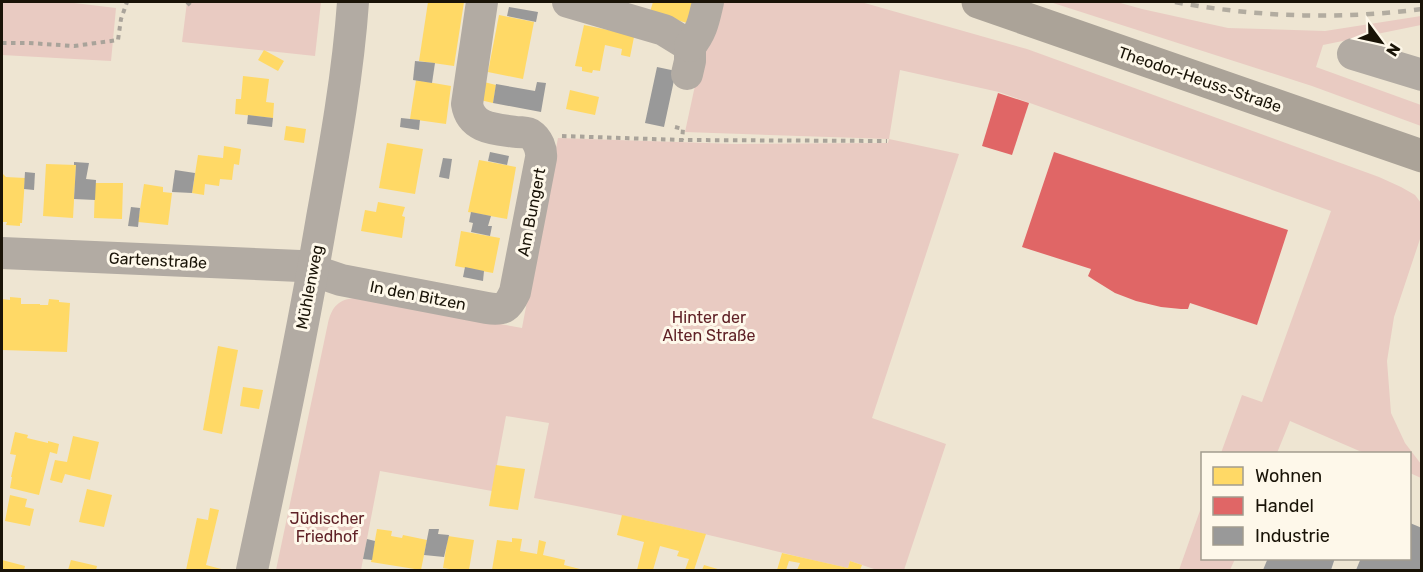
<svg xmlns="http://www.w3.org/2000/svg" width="1423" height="572" font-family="Rubik,sans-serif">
  <rect width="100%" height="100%" fill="#eee5d2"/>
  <g fill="#e9cbc2">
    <polygon points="2,2 66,2 116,8 111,61 2,55"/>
    <polygon points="187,2 321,2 315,56 182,42"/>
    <path d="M713,2h148l166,47 352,128 22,10 14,8 6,8v33l-27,81 -7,44 4,52 14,30 16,21v14l-11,-5v-19l-46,-1 -74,-32 -13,32h-56l21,-58 20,7 69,-191 -332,-119 -99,-22 -11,69 70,15 -87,264 74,26 -42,126 -13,-1v1h-14l-27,-9 -2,7c-50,-11 -99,-24 -148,-35 -55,-13 -110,-25 -166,-35l15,-75 -43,-7 -14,75 -112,-20 -19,99h-85l52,-247c4,-16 10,-24 28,-25l166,30 36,-190 177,6 153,-1 1,-4 -204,-7z"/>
    <polygon points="1050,2 1117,2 1142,9 1228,28 1325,31 1421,16 1421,25 1323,45 1316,67 1421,105 1421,126 1312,86"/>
    <polygon points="1202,505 1202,558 1235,559 1230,570 1179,570"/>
  </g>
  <g fill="#ffd966">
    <polygon points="428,2 464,2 454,66 419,61"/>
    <polygon points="653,2 694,2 687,23 650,12"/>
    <polygon points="499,15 534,22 523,79 488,72"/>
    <polygon points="584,25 613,31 635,32 630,57 621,55 622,49 605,45 600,71 593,70 592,73 582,71 582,67 575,66"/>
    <polygon points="264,50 284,61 278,71 258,60"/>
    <polygon points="243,76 269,79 266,102 274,103 273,118 235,114 236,99 241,99"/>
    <polygon points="416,80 451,86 446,124 410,119"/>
    <polygon points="484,82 496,85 493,103 480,100"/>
    <polygon points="570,90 599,97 595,115 566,109"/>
    <polygon points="286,126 306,129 304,143 284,140"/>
    <polygon points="387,143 423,149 415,194 379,188"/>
    <polygon points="224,146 241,149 239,165 234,164 232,180 220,179 219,186 205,184 204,195 192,193 198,155 223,158"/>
    <polygon points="479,160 516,167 507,219 468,212"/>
    <polygon points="46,164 76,165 73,218 43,216"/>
    <polygon points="2,173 6,177 25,178 22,223 20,223 20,226 6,225 7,222 2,222"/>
    <polygon points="95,183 123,183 122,219 94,218"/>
    <polygon points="144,184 163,187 163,192 172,193 168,225 138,222"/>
    <polygon points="378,202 405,207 402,216 405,217 402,238 361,231 365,210 376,212"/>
    <polygon points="461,231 500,238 493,273 455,266"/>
    <polygon points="10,297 21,298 21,304 40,304 40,305 48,305 49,299 59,300 59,302 70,303 67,352 2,350 2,299 10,300"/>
    <polygon points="218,346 238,350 222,434 203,430"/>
    <polygon points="243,387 263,390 259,409 240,406"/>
    <polygon points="15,432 28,435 27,438 48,443 48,441 59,444 57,454 50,452 39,495 10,488 12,477 11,477 16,455 10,454"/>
    <polygon points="73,436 99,442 90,480 65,474 62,483 50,480 55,460 67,462"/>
    <polygon points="496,465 525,469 518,510 489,506"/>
    <polygon points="87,489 112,495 104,527 79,522"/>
    <polygon points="10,495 27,499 25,507 34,509 30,526 5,521"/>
    <polygon points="210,508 219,510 206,565 225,570 186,570 197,518 208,520"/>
    <polygon points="622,515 706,534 694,570 685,570 689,559 677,556 679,551 660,546 653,570 637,570 644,542 617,535"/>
    <polygon points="377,529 392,531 391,536 402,538 403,535 427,540 421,570 371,562"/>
    <polygon points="448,536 474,540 469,570 456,570 443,568"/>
    <polygon points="512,538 522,539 520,551 537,554 539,540 546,542 543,555 565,560 564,565 584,570 492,570 497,540 512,542"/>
    <polygon points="782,553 848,568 850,561 862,565 860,570 797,570 800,563 789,561 786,570 777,570"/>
    <polygon points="2,560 25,566 24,570 2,570"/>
    <polygon points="71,560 97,566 96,570 68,570"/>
    <polygon points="704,565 721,570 702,570"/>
  </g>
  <g fill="#e06666">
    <polygon points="998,93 1029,103 1012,155 982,146"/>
    <polygon points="1054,152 1288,230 1257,325 1190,303 1188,309 1181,309 1161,307 1136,301 1115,293 1094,280 1088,276 1091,269 1022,247"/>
  </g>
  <g fill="#999">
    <polygon points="509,7 538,12 536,22 507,16"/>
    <polygon points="415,61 435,63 432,83 413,80"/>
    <polygon points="657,67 676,71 664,127 645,123"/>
    <polygon points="537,82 546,83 541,112 493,103 496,84 535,91"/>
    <polygon points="248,115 273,118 272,127 247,124"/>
    <polygon points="401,118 420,120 419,130 400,127"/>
    <polygon points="490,152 509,156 507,165 488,161"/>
    <polygon points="443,158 452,159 449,179 439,177"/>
    <polygon points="74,162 89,163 86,179 96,180 95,200 74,199 76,165 74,165"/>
    <polygon points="175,170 195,173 192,193 172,192"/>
    <polygon points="25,172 35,173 34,190 24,189"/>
    <polygon points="131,207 140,208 138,227 128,226"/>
    <polygon points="471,212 491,216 488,226 492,226 490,236 471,232 473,223 469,222"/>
    <polygon points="465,267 484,271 483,281 463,277"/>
    <polygon points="1410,523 1422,528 1422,570 1356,570 1361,558 1410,558"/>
    <polygon points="429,529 439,529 438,534 449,535 444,557 424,555"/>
    <polygon points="367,539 375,541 372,560 363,559"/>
    <polygon points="1268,558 1335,558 1331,570 1263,570"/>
  </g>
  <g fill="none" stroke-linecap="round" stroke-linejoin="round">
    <g stroke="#a9a39a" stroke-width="4" stroke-dasharray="4.5 4.5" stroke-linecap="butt">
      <polyline points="187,2 192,7"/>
      <polyline points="2,43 29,43 74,46 118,40 121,19 127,2"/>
      <polyline points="675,127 683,129 682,140"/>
      <polyline points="562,136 682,140 887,141"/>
    </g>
    <g stroke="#b2aba3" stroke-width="32">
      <polyline points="568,2 664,30 690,46 690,61 687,74"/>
      <path d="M690,46c12,-14 14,-27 18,-44"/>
      <polyline points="1353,54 1422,75"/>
      <path d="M2,253l298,13 41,14 146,28c17,3 21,-1 28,-16l26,-134c1,-8 -3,-19 -11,-24 -4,-2 -11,-2 -14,-2 -21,-3 -45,-3 -49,-28l15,-102"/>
      <path d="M252,570c25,-117 50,-234 70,-352 13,-72 26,-144 31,-216"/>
    </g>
    <polyline stroke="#aba398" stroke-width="33" points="978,2 1422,156"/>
    <path stroke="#b2aca0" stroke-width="4.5" stroke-dasharray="8 8" stroke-linecap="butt" d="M1175,2c80,15 166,18 247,7"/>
  </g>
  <g text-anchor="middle" stroke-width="6" stroke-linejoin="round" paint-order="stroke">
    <g font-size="16" fill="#191307" stroke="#fef8ea">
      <text transform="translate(1200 79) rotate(19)" y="6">Theodor-Heuss-Straße</text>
      <text transform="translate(531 212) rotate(-79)" y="6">Am Bungert</text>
      <text transform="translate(158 260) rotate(3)" y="6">Gartenstraße</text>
      <text transform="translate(309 287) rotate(-79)" y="6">Mühlenweg</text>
      <text transform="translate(418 295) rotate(11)" y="6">In den Bitzen</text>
    </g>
    <g font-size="16" fill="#5f2126" stroke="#fef8ea">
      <text x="709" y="323">Hinter der<tspan x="709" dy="18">Alten Straße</tspan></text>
      <text x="327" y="524">Jüdischer<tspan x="327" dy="18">Friedhof</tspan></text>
    </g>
  </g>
  <rect width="1423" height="572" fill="none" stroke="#191307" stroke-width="6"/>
  <rect x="1201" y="452" width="210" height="108" fill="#fef8ea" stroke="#a29c8f" stroke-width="1.5"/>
  <rect x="1213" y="467" width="30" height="18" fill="#ffd966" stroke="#a29c8f" stroke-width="1.5"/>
  <text x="1255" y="482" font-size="18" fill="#191307">Wohnen</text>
  <rect x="1213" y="497" width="30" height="18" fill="#e06666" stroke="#a29c8f" stroke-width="1.5"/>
  <text x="1255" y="512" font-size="18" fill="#191307">Handel</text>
  <rect x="1213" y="527" width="30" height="18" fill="#999999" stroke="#a29c8f" stroke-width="1.5"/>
  <text x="1255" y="542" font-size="18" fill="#191307">Industrie</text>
  <g transform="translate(1381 42) rotate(123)" stroke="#fef8ea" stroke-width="4.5" paint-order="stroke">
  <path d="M0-4.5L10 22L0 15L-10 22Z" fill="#191307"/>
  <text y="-9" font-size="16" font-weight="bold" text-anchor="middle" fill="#191307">N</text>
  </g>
</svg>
